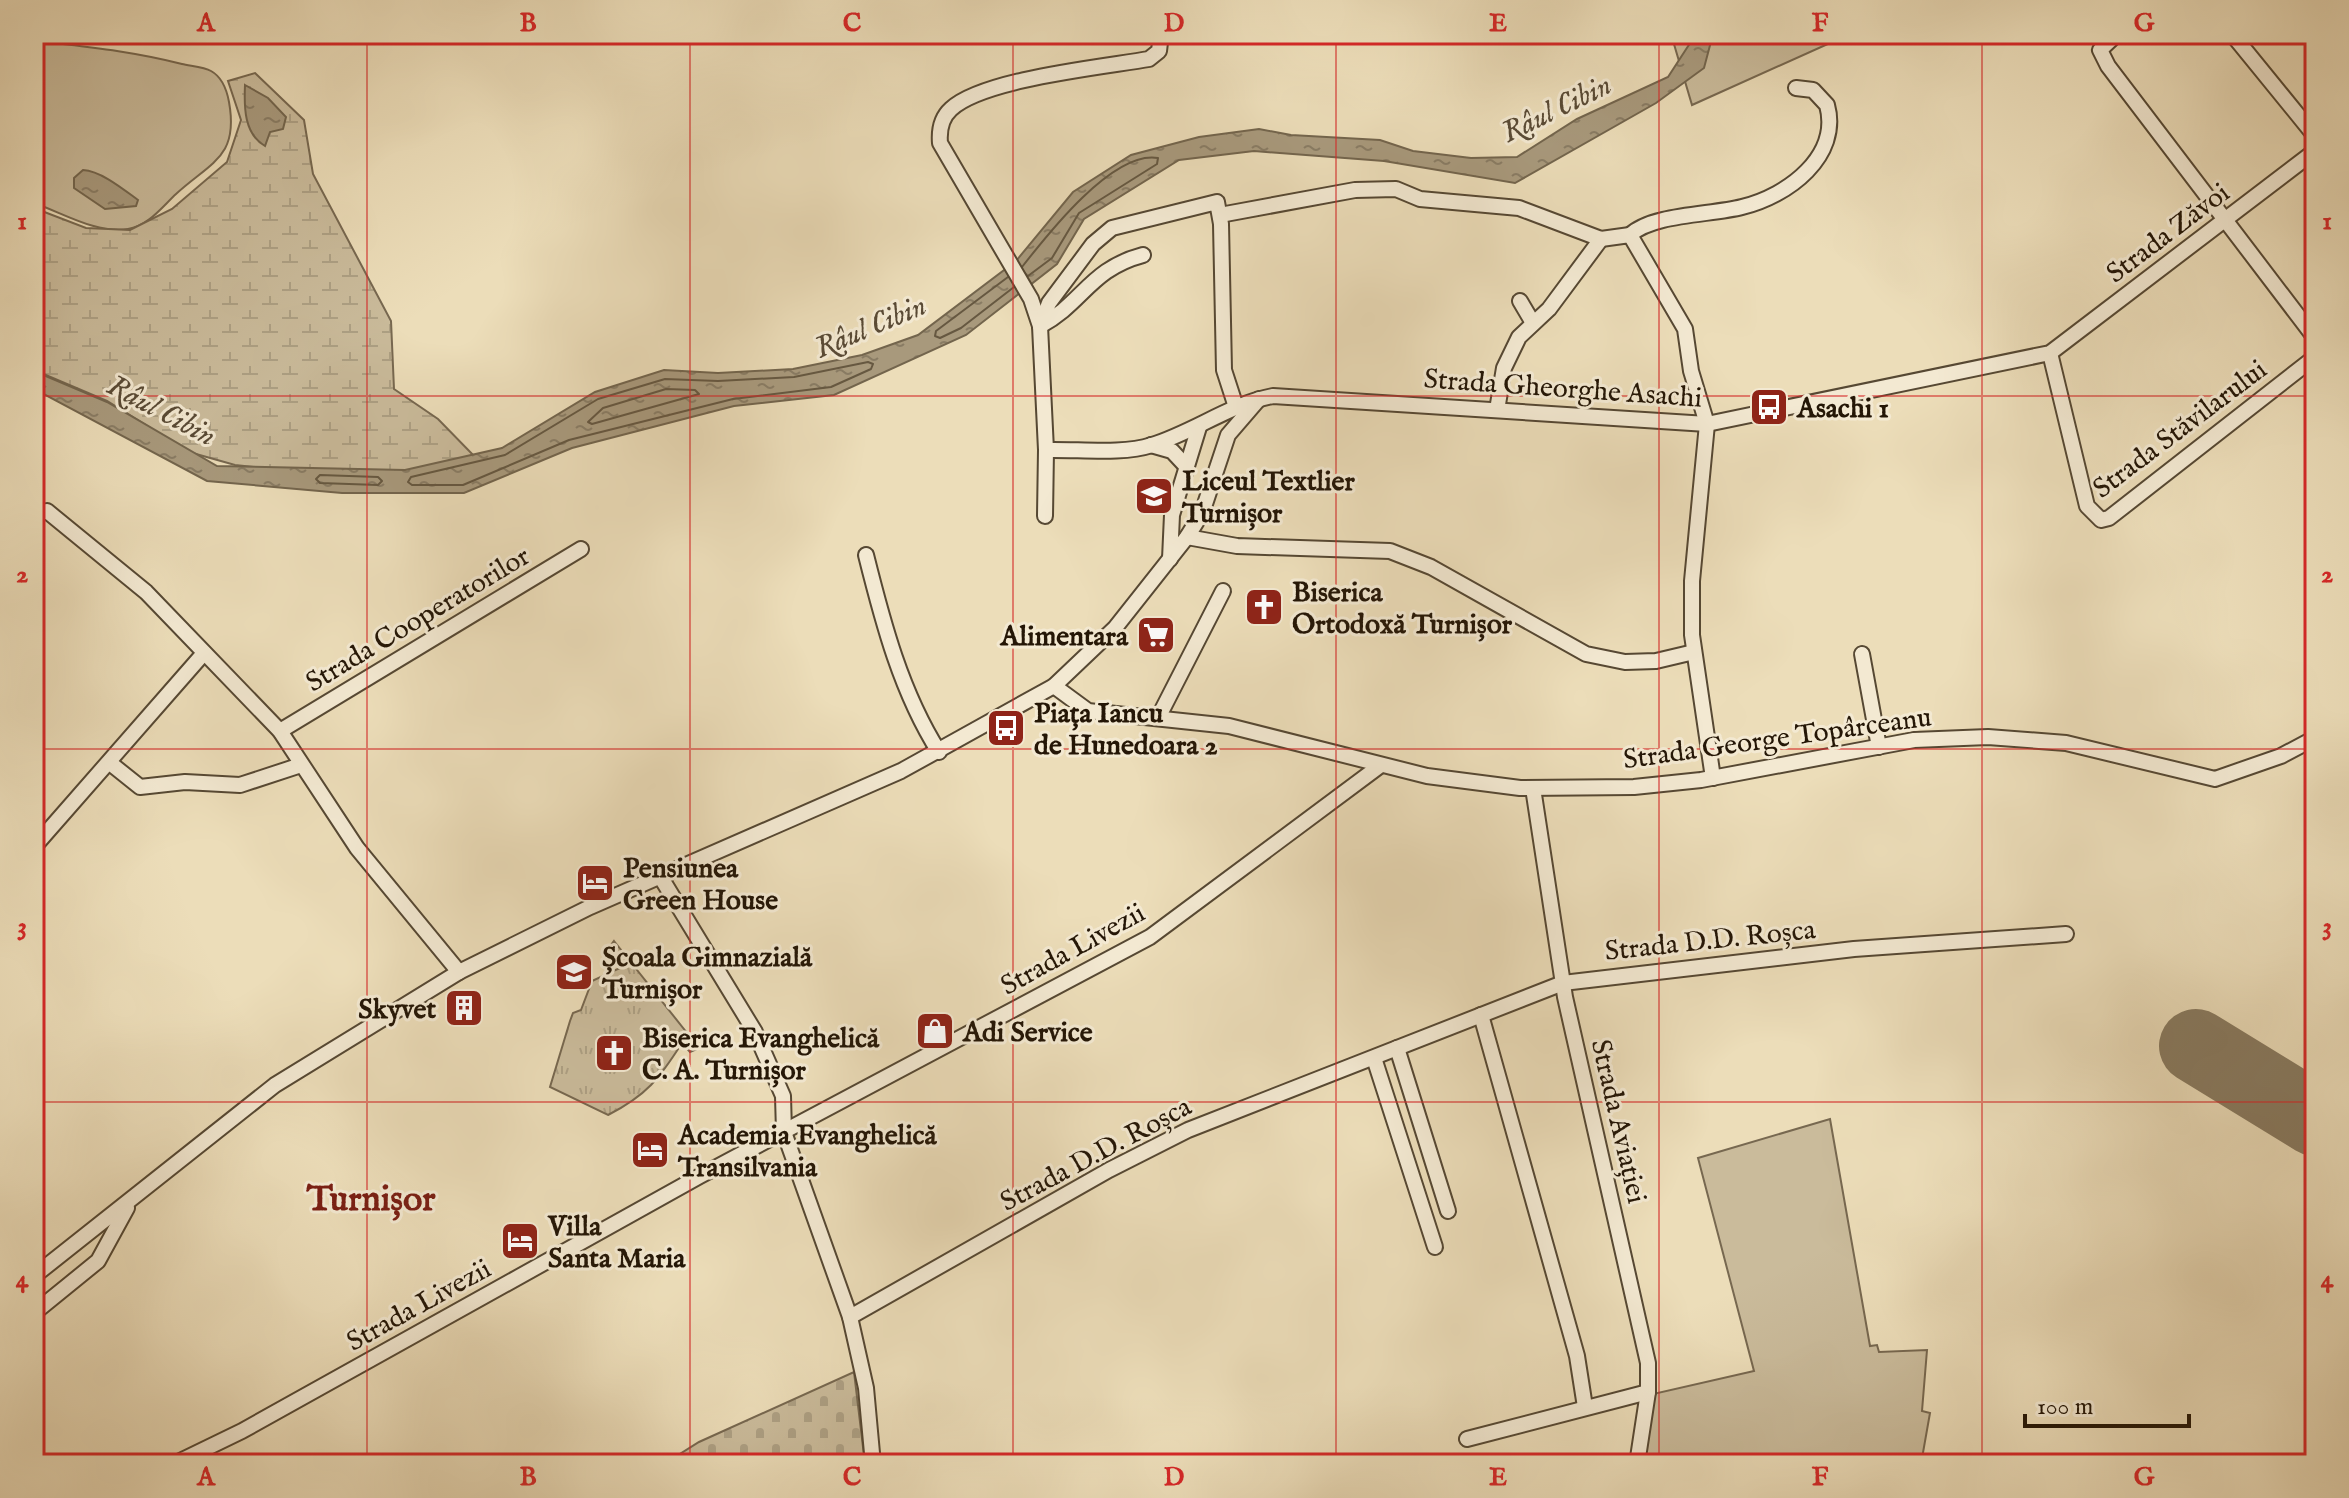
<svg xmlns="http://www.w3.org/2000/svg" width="2349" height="1498" font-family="'IM FELL English',serif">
  <defs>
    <pattern id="wetland-marsh" width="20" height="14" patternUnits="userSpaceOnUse" patternTransform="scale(2)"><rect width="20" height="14" fill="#cabb9b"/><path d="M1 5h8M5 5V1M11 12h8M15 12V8" fill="none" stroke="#ada084"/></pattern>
    <pattern id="cemetery-stones" width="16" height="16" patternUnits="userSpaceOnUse" patternTransform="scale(2)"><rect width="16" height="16" fill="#cabb9b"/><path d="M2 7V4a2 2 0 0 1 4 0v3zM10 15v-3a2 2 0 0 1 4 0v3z" fill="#ada084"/></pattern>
    <pattern id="park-tufts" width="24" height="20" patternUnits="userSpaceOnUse" patternTransform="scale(2)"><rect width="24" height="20" fill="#cabb9b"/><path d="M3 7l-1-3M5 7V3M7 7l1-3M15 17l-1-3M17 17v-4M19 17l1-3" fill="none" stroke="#ada084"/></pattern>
    <pattern id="water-ripples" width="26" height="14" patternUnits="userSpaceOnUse" patternTransform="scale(2)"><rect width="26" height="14" fill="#a8997c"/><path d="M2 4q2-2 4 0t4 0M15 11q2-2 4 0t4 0" fill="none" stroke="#897c64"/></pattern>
  </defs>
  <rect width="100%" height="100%" fill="#ecddb9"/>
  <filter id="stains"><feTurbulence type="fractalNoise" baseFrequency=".0025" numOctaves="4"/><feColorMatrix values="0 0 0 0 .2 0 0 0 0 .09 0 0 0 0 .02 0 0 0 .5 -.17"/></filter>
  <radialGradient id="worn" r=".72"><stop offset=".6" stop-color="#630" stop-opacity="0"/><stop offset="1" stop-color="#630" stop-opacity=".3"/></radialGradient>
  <g fill="#cabb9b" stroke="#776850" stroke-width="2">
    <path d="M34,34h16l5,9c43,5 84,10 127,21 8,2 22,3 29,7 11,6 16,20 18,31 10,55 -18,60 -53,92 -14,13 -28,32 -48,35 -32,5 -65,-16 -94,-26z"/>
    <polygon points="1671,34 1850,34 1692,105"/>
    <polygon points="1830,1119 1870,1346 1877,1345 1879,1352 1927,1350 1922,1411 1930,1413 1921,1464 1631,1464 1653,1394 1754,1371 1698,1158"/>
  </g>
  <polygon fill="url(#wetland-marsh)" stroke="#776850" stroke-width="2" points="255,73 304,120 313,174 391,321 394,389 438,419 477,459 390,481 235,465 189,452 107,401 34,370 34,208 86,228 130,230 172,209 227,162 241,120 228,81"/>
  <polygon fill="url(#cemetery-stones)" stroke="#776850" stroke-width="2" points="854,1372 865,1464 664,1464 699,1442"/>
  <path fill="url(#park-tufts)" stroke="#776850" stroke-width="2" d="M614,941l85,107 -9,4 -8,-9c-23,36 -35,52 -74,72l-58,-28 20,-66 3,-8 8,-3 11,-29 28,-13 -9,-23z"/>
  <g fill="url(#water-ripples)" stroke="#73654d" stroke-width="2">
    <polygon points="1696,34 1713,34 1704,68 1656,103 1515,183 1384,161 1254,151 1179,160 1084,219 1057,264 966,335 834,395 734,406 572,448 464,493 342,493 207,481 34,389 34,371 107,402 217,466 405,470 502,448 595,392 664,370 718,373 793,369 862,355 918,335 1016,261 1073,192 1131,155 1199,137 1259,129 1291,135 1380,140 1413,151 1471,158 1517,157 1577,119 1668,77"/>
    <path d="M245,85l23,13 18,19 -3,12 -13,3 -5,14c-21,-12 -21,-39 -20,-61z"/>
    <path d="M83,170c18,1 40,19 55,30l-2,6 -31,3 -31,-21v-10z"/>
  </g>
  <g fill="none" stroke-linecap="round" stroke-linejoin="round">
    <g stroke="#665841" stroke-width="2">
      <path d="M1022,267c25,-32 91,-117 136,-109l-1,6 -78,49 -27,45 -24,18"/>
      <polyline points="1008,277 936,331 935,336 940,338 961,328 1014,287"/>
      <polygon points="868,362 873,364 871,369 831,387 733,399 569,440 463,485 412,485 408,482 411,477 505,455 598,399 665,379 718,381 794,377"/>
      <polygon points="666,389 695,390 699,394 592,424 588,422 603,408"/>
      <polygon points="320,475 378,477 382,481 378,485 320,483 316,479"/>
    </g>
    <polyline stroke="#887a60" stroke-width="74" points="2196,1046 2315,1119"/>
    <g stroke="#564833" stroke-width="18">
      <g id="minor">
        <polyline points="2117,34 2100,50 2108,66 2315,338"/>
        <polyline points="2232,34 2315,136"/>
        <polyline points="1220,215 1355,190 1396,189 1420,199 1519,208 1601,239 1630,235 1685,329 1691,371 1707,424 1692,581 1692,635 1713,778"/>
        <path d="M1630,235c22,-21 81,-20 112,-28 46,-11 99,-51 85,-102l-14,-15 -17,-2"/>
        <polyline points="1520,301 1533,323"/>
        <path d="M1040,326l-9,-27 -91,-156c-1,-12 1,-25 11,-34 32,-30 152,-42 198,-50l10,-8 2,-17"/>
        <path d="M1040,326c43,-23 50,-57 103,-71"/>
        <polyline points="2050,353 2087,506 2101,520 2109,518 2315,357"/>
        <polyline points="1497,410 1504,368 1519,337 1549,309 1601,239"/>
        <polyline points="1151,445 1172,451 1186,466"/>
        <path d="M1046,450c33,-1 75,5 106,-5 42,-13 78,-41 121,-49l434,28 343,-71 265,-202"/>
        <polyline points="34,515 47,511 146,592 280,731 357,848 459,972"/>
        <polyline points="1045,516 1046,450 1040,326 1049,303 1093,244 1112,228 1217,202 1221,224 1224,370 1236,407"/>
        <polyline points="1187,537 1237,546 1390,551 1431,567 1586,654 1625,662 1656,661 1694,652"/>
        <path d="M866,555c17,68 35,137 73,197"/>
        <polyline points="1170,559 1172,515 1199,427"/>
        <polyline points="1862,654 1879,747"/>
        <polyline points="1054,686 1088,711 1229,726 1427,776 1520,788 1634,787 1701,780 1914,740 1988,737 2066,743 2215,779 2281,756 2315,738"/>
        <polyline points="1158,718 1223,591"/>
        <polyline points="280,731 581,549"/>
        <polyline points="110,763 140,787 185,782 240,785 301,765"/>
        <polyline points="1533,788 1565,997 1648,1363 1648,1392 1637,1464"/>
        <polyline points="34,847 204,653"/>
        <polyline points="660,876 755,1032 783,1096 784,1132 850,1317 866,1388 873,1464"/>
        <polyline points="1481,1015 1577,1356 1585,1407"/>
        <polyline points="1397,1048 1448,1211"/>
        <polyline points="1374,1058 1435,1247"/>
        <polyline points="34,1276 275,1085 459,972 590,907 901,771 1054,686 1115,628 1187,537 1202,513 1228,435 1259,399"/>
        <polyline points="34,1313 98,1261 127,1208"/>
        <polyline points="850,1317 1109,1170 1188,1130 1563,983 1854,949 2066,934"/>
        <polyline points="1467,1439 1648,1392"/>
        <polyline points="174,1464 242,1431 700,1176 1150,937 1381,765"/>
      </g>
    </g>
    <use href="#minor" stroke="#f3e9d2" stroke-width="14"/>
  </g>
  <path fill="none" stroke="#d62828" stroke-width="2" stroke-opacity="0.55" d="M367,34v1430M690,34v1430M1013,34v1430M1336,34v1430M1659,34v1430M1982,34v1430M34,396h2281M34,749h2281M34,1102h2281"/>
  <defs>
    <g id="bus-square" transform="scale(2)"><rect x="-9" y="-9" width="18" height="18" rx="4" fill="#8f2418" stroke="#f3e9d2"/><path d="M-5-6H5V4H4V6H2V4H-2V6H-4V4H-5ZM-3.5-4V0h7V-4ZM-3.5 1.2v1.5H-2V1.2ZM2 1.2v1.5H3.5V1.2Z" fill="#fff"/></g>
    <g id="school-square" transform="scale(2)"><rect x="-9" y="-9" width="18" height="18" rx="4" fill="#8f2418" stroke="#f3e9d2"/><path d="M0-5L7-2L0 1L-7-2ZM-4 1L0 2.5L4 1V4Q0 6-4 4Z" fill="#fff"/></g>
    <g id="church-square" transform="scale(2)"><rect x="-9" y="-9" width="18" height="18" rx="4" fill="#8f2418" stroke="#f3e9d2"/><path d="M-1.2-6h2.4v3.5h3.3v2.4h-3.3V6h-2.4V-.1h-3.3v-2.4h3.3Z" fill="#fff"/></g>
    <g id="supermarket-square" transform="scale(2)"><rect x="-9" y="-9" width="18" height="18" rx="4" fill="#8f2418" stroke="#f3e9d2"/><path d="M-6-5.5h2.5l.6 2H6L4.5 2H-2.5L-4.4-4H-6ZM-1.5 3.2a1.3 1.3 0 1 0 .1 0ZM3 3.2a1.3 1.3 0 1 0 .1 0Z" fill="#fff"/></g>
    <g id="hotel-square" transform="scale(2)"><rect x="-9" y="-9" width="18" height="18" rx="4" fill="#8f2418" stroke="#f3e9d2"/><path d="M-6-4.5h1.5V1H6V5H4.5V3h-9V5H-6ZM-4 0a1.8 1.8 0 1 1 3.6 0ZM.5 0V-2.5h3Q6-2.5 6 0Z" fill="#fff"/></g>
    <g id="building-square" transform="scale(2)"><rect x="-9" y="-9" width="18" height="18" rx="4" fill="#8f2418" stroke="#f3e9d2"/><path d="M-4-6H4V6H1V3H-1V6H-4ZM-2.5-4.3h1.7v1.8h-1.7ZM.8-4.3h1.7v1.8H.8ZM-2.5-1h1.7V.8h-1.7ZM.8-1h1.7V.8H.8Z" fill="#fff"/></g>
    <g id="shop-square" transform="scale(2)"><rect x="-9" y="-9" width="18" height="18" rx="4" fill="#8f2418" stroke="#f3e9d2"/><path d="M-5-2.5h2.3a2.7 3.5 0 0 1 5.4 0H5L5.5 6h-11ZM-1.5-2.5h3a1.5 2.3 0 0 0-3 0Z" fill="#fff"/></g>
  </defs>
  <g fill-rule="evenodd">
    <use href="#bus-square" x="1769" y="407"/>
    <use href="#school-square" x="1154" y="496"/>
    <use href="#church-square" x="1264" y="607"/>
    <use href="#supermarket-square" x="1156" y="635"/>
    <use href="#bus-square" x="1006" y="728"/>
    <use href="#hotel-square" x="595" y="883"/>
    <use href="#school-square" x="574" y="972"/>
    <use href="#building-square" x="464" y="1008"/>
    <use href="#shop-square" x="935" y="1031"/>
    <use href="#church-square" x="614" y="1053"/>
    <use href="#hotel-square" x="650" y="1150"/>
    <use href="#hotel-square" x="520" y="1241"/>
  </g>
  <g text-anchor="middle" stroke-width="6" stroke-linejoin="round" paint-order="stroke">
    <g font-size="28" fill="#241606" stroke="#f3e9d2">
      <text transform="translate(2167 232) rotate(-37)" y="10">Strada Zăvoi</text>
      <text transform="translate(1563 387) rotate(4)" y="10">Strada Gheorghe Asachi</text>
      <text transform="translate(2179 428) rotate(-37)" y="10">Strada Stăvilarului</text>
      <text transform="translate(417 618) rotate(-31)" y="10">Strada Cooperatorilor</text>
      <text transform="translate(1777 737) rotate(-8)" y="10">Strada George Topârceanu</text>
      <text transform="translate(1710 939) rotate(-6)" y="10">Strada D.D. Roșca</text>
      <text transform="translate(1072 948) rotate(-29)" y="10">Strada Livezii</text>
      <text transform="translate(1620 1121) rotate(77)" y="10">Strada Aviației</text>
      <text transform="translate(1095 1153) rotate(-28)" y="10">Strada D.D. Roșca</text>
      <text transform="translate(418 1304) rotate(-29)" y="10">Strada Livezii</text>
    </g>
    <g font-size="28" font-weight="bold" fill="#241606" stroke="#f3e9d2" text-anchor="start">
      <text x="1797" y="417">Asachi 1</text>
      <text x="1182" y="490">Liceul Textlier<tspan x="1182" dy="32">Turnișor</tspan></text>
      <text x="1292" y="601">Biserica<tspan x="1292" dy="32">Ortodoxă Turnișor</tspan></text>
      <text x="1128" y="645" text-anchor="end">Alimentara</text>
      <text x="1034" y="722">Piața Iancu<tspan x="1034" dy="32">de Hunedoara 2</tspan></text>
      <text x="623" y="877">Pensiunea<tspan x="623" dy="32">Green House</tspan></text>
      <text x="602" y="966">Școala Gimnazială<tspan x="602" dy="32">Turnișor</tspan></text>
      <text x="436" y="1018" text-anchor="end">Skyvet</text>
      <text x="963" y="1041">Adi Service</text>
      <text x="642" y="1047">Biserica Evanghelică<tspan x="642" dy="32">C. A. Turnișor</tspan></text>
      <text x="678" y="1144">Academia Evanghelică<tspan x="678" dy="32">Transilvania</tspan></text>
      <text x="548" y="1235">Villa<tspan x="548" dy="32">Santa Maria</tspan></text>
    </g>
    <g font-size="30" font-style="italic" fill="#594a35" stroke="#f3e9d2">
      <text transform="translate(1556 108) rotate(-26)" y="10">Râul Cibin</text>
      <text transform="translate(870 326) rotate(-23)" y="10">Râul Cibin</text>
      <text transform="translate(162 410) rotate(28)" y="10">Râul Cibin</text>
    </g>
    <g font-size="36" font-weight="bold" fill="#7a1f14" stroke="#f3e9d2">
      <text x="371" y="1210">Turnișor</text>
    </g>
  </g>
  <rect width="2349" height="1498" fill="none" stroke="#ecddb9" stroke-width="88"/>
  <path d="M2025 1414v12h164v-12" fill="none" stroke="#241606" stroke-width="4"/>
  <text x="2037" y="1414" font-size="24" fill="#241606" stroke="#f3e9d2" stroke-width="6" paint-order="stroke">100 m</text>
  <rect x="44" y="44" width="2261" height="1410" fill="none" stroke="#d62828" stroke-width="3"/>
  <g font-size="26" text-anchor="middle" font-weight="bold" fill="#d62828">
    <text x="206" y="31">A</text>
    <text x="528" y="31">B</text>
    <text x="852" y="31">C</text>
    <text x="1174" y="31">D</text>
    <text x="1498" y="31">E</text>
    <text x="1820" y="31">F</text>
    <text x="2144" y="31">G</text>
    <text x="22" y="229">1</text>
    <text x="2327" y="229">1</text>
    <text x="22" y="582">2</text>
    <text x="2327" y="582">2</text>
    <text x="22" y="934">3</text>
    <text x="2327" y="934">3</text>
    <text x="22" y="1287">4</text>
    <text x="2327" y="1287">4</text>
    <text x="206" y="1485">A</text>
    <text x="528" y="1485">B</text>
    <text x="852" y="1485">C</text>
    <text x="1174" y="1485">D</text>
    <text x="1498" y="1485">E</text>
    <text x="1820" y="1485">F</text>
    <text x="2144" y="1485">G</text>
  </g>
  <rect width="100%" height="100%" filter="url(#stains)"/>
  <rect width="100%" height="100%" fill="url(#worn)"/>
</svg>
